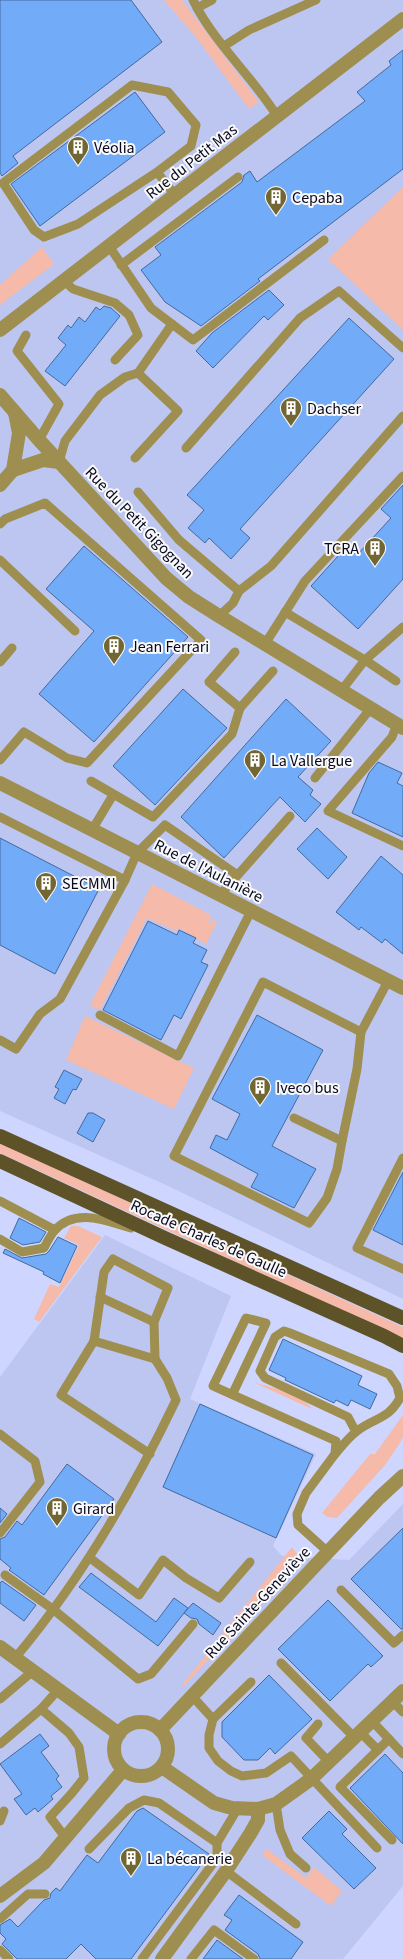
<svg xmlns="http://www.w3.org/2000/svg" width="403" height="1959" font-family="'Source Sans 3',sans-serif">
  <rect width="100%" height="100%" fill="#ced6ff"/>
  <g fill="#bdc6f1">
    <polygon points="0,0 403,0 403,1299 166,1185 0,1111"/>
    <polygon points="105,1235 231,1296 190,1399 316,1454 273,1546 282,1556 349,1560 403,1504 403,1886 343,1959 0,1959 0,1377"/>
  </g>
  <g fill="#f5baa9">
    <polygon points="164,0 182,0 259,102 249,109 195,36"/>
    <polygon points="403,187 403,330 328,259"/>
    <polygon points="42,247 54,264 0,305 0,285"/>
    <polygon points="152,884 211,915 209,924 211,924 212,920 217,922 206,944 179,928 176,931 147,918 100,1010 90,1005"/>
    <polygon points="85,1016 194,1068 174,1109 66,1060"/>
    <polygon points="0,1143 403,1327 403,1339 0,1153"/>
    <polygon points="71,1226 78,1226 102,1237 39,1322 34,1319 50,1284 59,1287 79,1245 64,1238"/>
    <path d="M255,1383c17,4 48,11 57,26z"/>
    <polygon points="403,1415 403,1437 400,1443 385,1465 337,1518 328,1517 322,1513 370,1454 375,1454"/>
    <polygon points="292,1547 297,1554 296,1563 293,1570 184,1686 181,1686"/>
    <polygon points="267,1849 306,1878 314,1867 342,1891 331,1906 262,1855"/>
  </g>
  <g fill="#72abf8" stroke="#436a9e">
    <polygon points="0,0 131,0 162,42 13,156 18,163 2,176 0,173"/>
    <polygon points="403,50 403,169 258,279 260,281 201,326 165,302 141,270 161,255 155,247 242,182 244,175 250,171 257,182 365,101 357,92 391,65 389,61"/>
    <polygon points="135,92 165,132 40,226 11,184"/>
    <polygon points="269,290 284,305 268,320 264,316 213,368 196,351 212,333"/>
    <polygon points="104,306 111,308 120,316 65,386 45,371 66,345 58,338 68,325 71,328 79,317 85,322 96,307 100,310"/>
    <polygon points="349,318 394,359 240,529 250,538 231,559 209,538 205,543 188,528 204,510 187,495"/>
    <polygon points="403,485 403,579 358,629 311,586 347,546 357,555 391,518 381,509"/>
    <polygon points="84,546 188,637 94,742 39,694 94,631 46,589"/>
    <polygon points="183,689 227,728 155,805 113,766"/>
    <polygon points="286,699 331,741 298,777 313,790 310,795 321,804 305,822 280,797 224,858 181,817"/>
    <polygon points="378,762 402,773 397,783 403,786 403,837 352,813 369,773"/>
    <polygon points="317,828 347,857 328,879 297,849"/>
    <polygon points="0,838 99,889 55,974 0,945"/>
    <polygon points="381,856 403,875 403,954 385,939 382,943 361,927 359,930 336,912"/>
    <polygon points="148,921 177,935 179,930 196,938 193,943 207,950 201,962 208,965 181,1019 174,1015 161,1040 103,1010"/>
    <polygon points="257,1015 323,1050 272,1146 316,1169 294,1208 251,1187 258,1174 210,1148 216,1135 227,1140 240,1114 212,1099"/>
    <polygon points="64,1070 82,1079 76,1090 73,1089 65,1104 54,1098 59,1089 55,1087"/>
    <polygon points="88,1113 93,1113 105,1120 93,1142 77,1133"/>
    <polygon points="403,1172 403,1245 373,1230"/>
    <polygon points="19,1218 46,1232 40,1242 23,1245 10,1238"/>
    <polygon points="58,1237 77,1246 60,1283 43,1274 44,1272 3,1253 5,1249 22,1258 46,1254 49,1251"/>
    <polygon points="283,1339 362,1376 358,1385 377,1394 370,1409 351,1400 348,1406 336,1400 334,1403 285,1380 286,1378 269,1370"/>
    <polygon points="200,1404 313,1455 276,1538 163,1487"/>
    <polygon points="67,1464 114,1499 44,1595 9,1570 11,1568 0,1559 0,1539 5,1537 17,1521 22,1525"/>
    <polygon points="0,1508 7,1514 0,1523"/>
    <polygon points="403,1528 403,1629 401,1629 351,1579"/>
    <polygon points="91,1573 156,1622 174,1598 188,1608 158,1646 79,1587"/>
    <polygon points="2,1581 36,1605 24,1621 0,1603 0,1583"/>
    <polygon points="328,1600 383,1656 371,1667 368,1664 330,1701 278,1649"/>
    <polygon points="193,1603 221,1623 213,1635 199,1624 197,1619 191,1618 184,1613"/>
    <polygon points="269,1675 312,1719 275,1754 270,1748 258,1760 244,1760 222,1737 222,1722"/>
    <polygon points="40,1734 49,1746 41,1752 59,1776 56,1779 62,1787 51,1796 53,1799 38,1812 35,1808 26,1815 14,1799 22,1794 0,1764"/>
    <polygon points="385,1754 403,1773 403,1844 350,1788"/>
    <polygon points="143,1808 209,1854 131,1959 96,1959 81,1944 66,1959 17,1959 2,1944 6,1939 0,1933 0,1925 10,1919 18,1927 44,1900 50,1898 51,1893 56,1888 60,1891 87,1855 98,1863 137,1811"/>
    <polygon points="329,1811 347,1829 342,1834 376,1868 354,1889 302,1838"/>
    <polygon points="239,1895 303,1942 291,1959 260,1959 258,1954 225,1930 232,1920 224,1915"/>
    <polygon points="217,1940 243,1959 203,1959"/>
  </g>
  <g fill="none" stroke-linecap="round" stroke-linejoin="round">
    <g stroke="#9e8f51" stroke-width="9">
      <path d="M193,0c21,43 59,76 84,116"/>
      <polyline points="197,8 212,0"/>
      <polyline points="224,46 249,30 316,0"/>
      <polyline points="157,172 191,146 196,125 168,92 132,85 3,183 34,230 44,237 78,224 157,172 175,195"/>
      <polyline points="109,246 151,308 193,340 324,240"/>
      <polyline points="121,265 238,177"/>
      <polyline points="64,281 73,289 115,303 129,315 138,335 115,360"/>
      <polyline points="26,335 17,351 59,404 39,440"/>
      <polyline points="186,448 300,318 339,291 403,348"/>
      <polyline points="135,458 178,411 138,373 172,324"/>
      <polyline points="59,462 65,441 100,395 125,377 138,373"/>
      <polyline points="138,492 179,540 239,591 233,603 219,616"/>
      <polyline points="0,524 5,519 45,503 201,640 87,763 67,758 24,732 0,760"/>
      <polyline points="0,560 75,631"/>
      <polyline points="239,591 271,566 403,416"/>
      <polyline points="285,612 365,660 396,681"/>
      <polyline points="265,644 305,581 403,476"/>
      <polyline points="0,662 12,648"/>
      <polyline points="341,691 365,660 403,627"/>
      <polyline points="240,708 273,671"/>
      <polyline points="397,724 392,737 328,811 403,846"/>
      <polyline points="315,778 371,708"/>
      <polyline points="91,781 153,817 232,734 240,708 209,682 235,652"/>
      <polyline points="0,817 125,880"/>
      <polyline points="92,830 113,795"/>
      <polyline points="220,895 290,816"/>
      <polyline points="100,1015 178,1056 251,911"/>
      <polyline points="0,1040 16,1049 40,1014 60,999 125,880 137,853 165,825 236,874"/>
      <polyline points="294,1118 342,1141 337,1169 327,1198 309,1223 174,1156 263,982 361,1032"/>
      <polyline points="342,1141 357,1069 361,1032 388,981"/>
      <polyline points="403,1158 357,1248 403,1269"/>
      <polyline points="0,1201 55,1230"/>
      <path d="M0,1239l22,13 22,-4c3,-6 6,-12 10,-17 21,-24 53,-10 77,-3"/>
      <polyline points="100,1297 154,1322"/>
      <polyline points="94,1341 104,1272 113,1259 168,1288 154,1322 155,1359"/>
      <polyline points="233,1393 266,1323 246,1318 213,1386 336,1441 335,1454 306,1493 297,1514 298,1525 328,1552"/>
      <polyline points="0,1434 35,1461 40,1482 0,1533"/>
      <path d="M335,1454c7,-8 14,-17 22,-23 18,-14 31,-11 43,-33l-3,-12 -8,-12 -99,-41 -6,-2 -9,6 -15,34 5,7 83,39 8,15"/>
      <polyline points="90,1558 139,1595 163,1560 186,1578 219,1598 250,1562"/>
      <polyline points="5,1575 54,1610 138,1679 151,1674 193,1624"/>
      <polyline points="341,1590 394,1643 403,1635"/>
      <path d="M15,1658c66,-78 117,-166 161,-258l-9,-22 -12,-19 -61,-18 -33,54 89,59"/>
      <polyline points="281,1663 354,1737"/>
      <polyline points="192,1696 213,1719 251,1682"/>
      <polyline points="0,1699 33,1671"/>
      <polyline points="392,1701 403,1712"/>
      <polyline points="41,1709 69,1733 79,1747 84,1778 72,1793 50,1817 65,1837"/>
      <polyline points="213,1719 209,1735 209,1748 218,1761 231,1771 242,1776 266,1773 291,1756 377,1848"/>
      <polyline points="372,1721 403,1754"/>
      <polyline points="318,1724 306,1738 329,1762"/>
      <polyline points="360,1732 378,1750"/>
      <polyline points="389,1739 340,1787 392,1840"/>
      <polyline points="0,1744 41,1709 58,1690"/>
      <polyline points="276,1804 280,1830 290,1854 306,1868"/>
      <polyline points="0,1821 4,1811"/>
      <polyline points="89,1849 129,1808 144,1800 159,1803 217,1843 238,1808"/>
      <polyline points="226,1871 296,1924"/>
      <polyline points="0,1919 28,1894 45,1894"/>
      <polyline points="0,1950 9,1959"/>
      <polyline points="142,1959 217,1858 217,1843"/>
      <polyline points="191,1959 214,1930 254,1959"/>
    </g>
    <g stroke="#9e8f51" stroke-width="14">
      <polyline points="0,330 403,19"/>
      <polyline points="0,395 39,440 166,578 189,597 219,616 403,728"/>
      <polyline points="13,470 43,460 59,462"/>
      <polyline points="0,485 13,470 19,433 15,413"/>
      <polyline points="0,783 403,988"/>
      <polyline points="0,1647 119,1734"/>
      <circle cx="141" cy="1749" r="27"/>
      <polyline points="160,1730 379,1498 403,1476"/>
      <polyline points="162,1767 214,1803 232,1808 258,1809 276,1804 311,1779 403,1691"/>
      <polyline points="0,1896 44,1863 123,1770"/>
      <polyline points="162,1959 226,1871 250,1834 258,1820 258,1809"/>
    </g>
    <g stroke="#5e5328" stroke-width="14">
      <polyline points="0,1136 403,1318"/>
      <polyline points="0,1161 165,1238 384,1336 403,1346"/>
    </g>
  </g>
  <defs>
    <g id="building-pin" transform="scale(1.125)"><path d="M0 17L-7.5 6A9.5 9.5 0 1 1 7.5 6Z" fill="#726633" stroke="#f9f9f9"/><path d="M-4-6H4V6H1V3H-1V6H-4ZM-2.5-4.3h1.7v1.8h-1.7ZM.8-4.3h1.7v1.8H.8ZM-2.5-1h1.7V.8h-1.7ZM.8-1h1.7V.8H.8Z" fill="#fff"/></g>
  </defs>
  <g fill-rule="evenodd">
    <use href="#building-pin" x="78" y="147"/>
    <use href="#building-pin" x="276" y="197"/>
    <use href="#building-pin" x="291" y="408"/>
    <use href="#building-pin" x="375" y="548"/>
    <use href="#building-pin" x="114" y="646"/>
    <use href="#building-pin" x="255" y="760"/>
    <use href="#building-pin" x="46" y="883"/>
    <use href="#building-pin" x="260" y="1087"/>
    <use href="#building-pin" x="57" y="1508"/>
    <use href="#building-pin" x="131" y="1858"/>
  </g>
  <g text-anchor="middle" stroke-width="4" stroke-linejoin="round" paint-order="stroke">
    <g font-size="16" fill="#07081f" stroke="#f9f9f9" text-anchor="start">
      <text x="94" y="153">Véolia</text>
      <text x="292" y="203">Cepaba</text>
      <text x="307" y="414">Dachser</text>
      <text x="359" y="554" text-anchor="end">TCRA</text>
      <text x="130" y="652">Jean Ferrari</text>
      <text x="271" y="766">La Vallergue</text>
      <text x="62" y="889">SECMMI</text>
      <text x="276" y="1093">Iveco bus</text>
      <text x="73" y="1514">Girard</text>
      <text x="147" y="1864">La bécanerie</text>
    </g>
    <g font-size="16" fill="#07081f" stroke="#f9f9f9">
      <text transform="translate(191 161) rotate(-38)" y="6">Rue du Petit Mas</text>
      <text transform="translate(140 522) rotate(46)" y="6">Rue du Petit Gigognan</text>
      <text transform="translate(209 870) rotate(27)" y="6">Rue de l'Aulanière</text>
      <text transform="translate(209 1238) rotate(24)" y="6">Rocade Charles de Gaulle</text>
      <text transform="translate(257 1602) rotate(-47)" y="6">Rue Sainte-Geneviève</text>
    </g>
  </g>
</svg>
